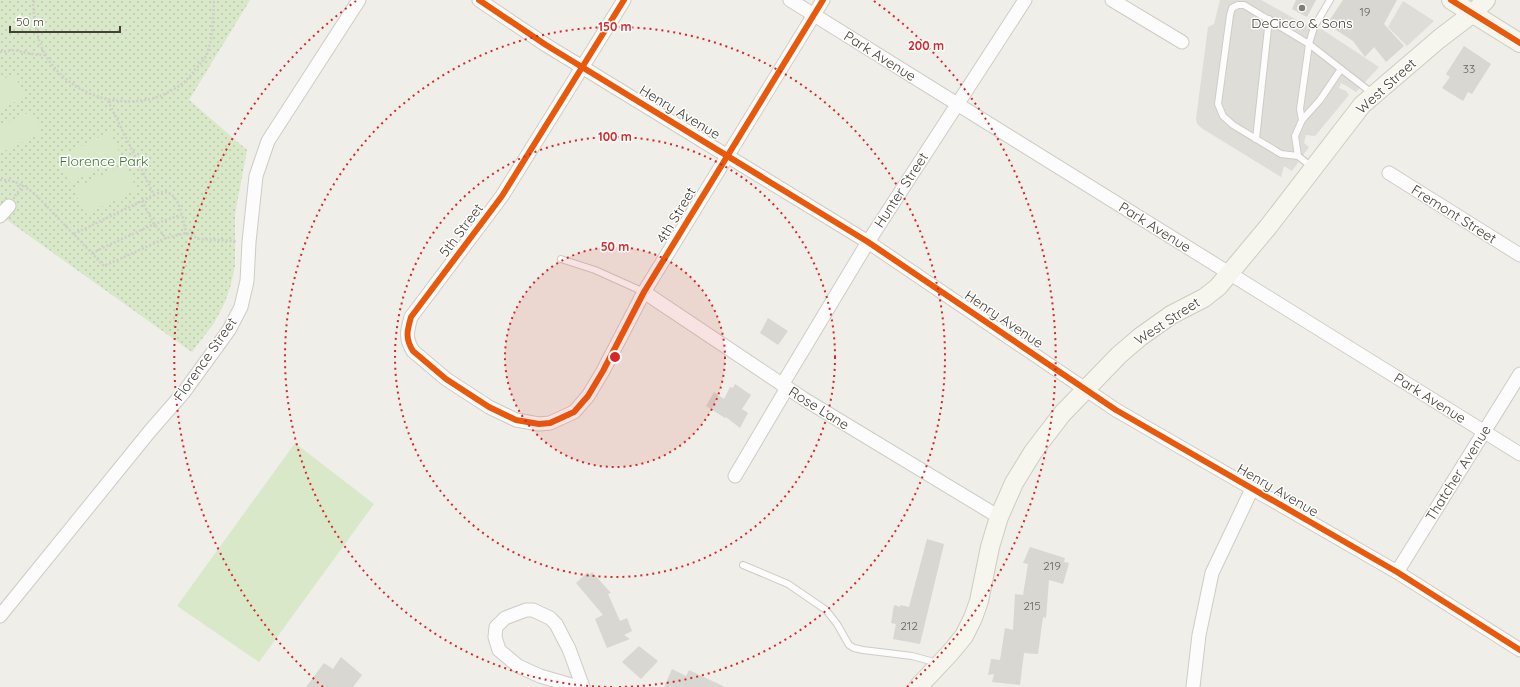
<svg xmlns="http://www.w3.org/2000/svg" width="1520" height="687" font-family="Quicksand,sans-serif">
  <defs>
    <pattern id="park-dots" width="8" height="8" patternUnits="userSpaceOnUse"><rect width="8" height="8" fill="#d8e8c9"/><path d="M2 2h.1M6 6h.1" fill="none" stroke="#bbc8ad" stroke-width="1.8" stroke-linecap="round"/></pattern>
  </defs>
  <rect width="100%" height="100%" fill="#efeee8"/>
  <polygon fill="url(#park-dots)" points="0,0 250,0 189,100 247,150 235,214 235,266 231,284 225,302 214,323 192,352 0,215"/>
  <g fill="#d8e8c9">
    <polygon points="14,74 25,97 0,109 0,81"/>
    <polygon points="32,111 42,133 0,153 0,126"/>
    <polygon points="110,132 122,158 70,183 58,157"/>
    <polygon points="125,164 137,190 86,214 73,189"/>
    <polygon points="295,443 374,504 259,662 177,606"/>
  </g>
  <g fill="#deddd8">
    <polygon points="1220,0 1261,0 1306,25 1323,30 1379,67 1356,92 1345,85 1341,83 1339,88 1346,91 1349,95 1315,136 1306,135 1304,143 1309,147 1292,171 1284,166 1281,177 1203,129 1197,124 1196,119 1208,27 1214,24"/>
    <polygon points="1403,1 1434,21 1407,46 1388,27"/>
  </g>
  <g fill="#d8d7d1">
    <polygon points="1296,0 1316,0 1307,17 1292,9"/>
    <polygon points="1343,0 1397,0 1384,24 1404,46 1386,62 1374,47 1365,57 1353,41 1327,24"/>
    <polygon points="1464,46 1491,64 1472,94 1468,92 1463,101 1442,88 1450,77 1446,74"/>
    <polygon points="768,318 788,331 778,345 760,333"/>
    <polygon points="735,384 751,395 742,409 748,413 740,428 726,417 725,418 706,406 714,392 724,399 730,387 733,388"/>
    <polygon points="927,539 944,544 920,644 893,639 896,624 891,623 894,605 900,607 900,605 909,607"/>
    <polygon points="1030,547 1065,558 1064,562 1069,563 1063,584 1049,580 1046,618 1043,617 1038,654 1024,653 1020,685 992,682 994,674 988,675 991,659 1000,660 1005,628 1013,630 1015,594 1023,595 1028,564 1023,563"/>
    <polygon points="588,572 589,575 592,572 611,593 608,594 620,621 627,618 632,631 624,635 630,639 607,648 595,619 603,615 576,583"/>
    <polygon points="639,646 658,661 641,679 622,662"/>
    <polygon points="341,657 362,675 353,687 306,687 324,663 333,669"/>
    <polygon points="672,669 686,676 689,670 725,687 664,687"/>
  </g>
  <g fill="none" stroke-linecap="round" stroke-linejoin="round">
    <g stroke="#cdccc6" stroke-width="8">
      <g id="lane">
        <polyline points="1341,69 1372,93"/>
        <polyline points="1302,120 1295,136 1298,156 1312,167"/>
        <polyline points="1256,139 1269,19"/>
        <polyline points="1298,156 1281,154 1233,125 1223,116 1218,104 1230,15 1232,8 1238,5 1244,5 1309,44 1341,69 1320,100 1302,120 1300,109 1309,44 1314,27 1330,0"/>
        <polyline points="561,259 595,270 644,292"/>
        <polyline points="743,565 788,584 826,610 837,624 849,645 854,648 863,650 912,656 938,663"/>
      </g>
    </g>
    <g stroke="#cdccc6" stroke-width="15">
      <g id="street">
        <polyline points="479,0 546,45 868,242 1116,410 1397,572 1520,650"/>
        <path d="M624,0l-122,196 -91,121c-4,14 -6,21 2,34l33,28 43,28 27,13 23,4 11,-1 24,-11 14,-16 15,-25 41,-79 179,-292"/>
        <polyline points="790,0 1520,454"/>
        <polyline points="1112,0 1182,42"/>
        <polyline points="1389,173 1520,255"/>
        <polyline points="0,216 9,206"/>
        <polyline points="644,292 804,399 999,517"/>
        <polyline points="782,385 868,242 1025,0"/>
        <polyline points="735,476 787,388"/>
        <polyline points="1397,572 1520,374"/>
        <polyline points="0,616 150,431 184,392 229,330 241,307 247,281 249,242 256,176 268,141 359,0"/>
        <polyline points="578,687 540,676 518,666 499,650 495,637 496,627 505,618 526,610 533,610 550,618 556,624 569,649 583,687"/>
        <polyline points="1193,687 1199,635 1212,573 1252,489"/>
      </g>
    </g>
    <g stroke="#ceccc0" stroke-width="20">
      <g id="secondary">
        <polyline points="1451,0 1520,43"/>
        <polyline points="918,687 950,653 964,636 973,618 979,601 990,547 999,517 1014,483 1033,452 1062,414 1119,355 1140,337 1171,315 1204,298 1218,287 1268,227 1362,105 1439,39 1473,13 1486,0"/>
      </g>
    </g>
    <g stroke="#d0ceca" stroke-width="2.5" stroke-dasharray="2 2" stroke-linecap="butt">
      <path d="M33,0c1,19 3,39 13,56 23,38 72,55 114,40 14,-6 26,-13 34,-25 4,-5 10,-11 13,-17 6,-17 6,-36 7,-54"/>
      <polyline points="0,52 14,50 37,55 45,55"/>
      <path d="M108,101l46,94c3,-1 6,-3 9,-3 17,-1 20,29 23,41"/>
      <path d="M0,180c14,-1 25,6 36,15l68,71 62,-28 20,-5 13,6 37,2"/>
      <polyline points="15,196 23,185"/>
      <polyline points="142,201 154,224 166,238"/>
      <polyline points="74,234 154,195"/>
      <polyline points="92,253 154,224 181,215"/>
    </g>
    <use href="#lane" stroke="#fdfcfc" stroke-width="6"/>
    <use href="#street" stroke="#fdfcfc" stroke-width="13"/>
    <use href="#secondary" stroke="#f6f5ee" stroke-width="18"/>
    <g stroke="#fff" stroke-width="8">
      <g id="cycleway">
        <polyline points="479,0 546,45 868,242 1116,410 1397,572 1520,650"/>
        <path d="M624,0l-122,196 -91,121c-4,14 -6,21 2,34l33,28 43,28 27,13 23,4 11,-1 24,-11 14,-16 15,-25 41,-79 179,-292"/>
        <polyline points="1451,0 1520,43"/>
      </g>
    </g>
    <use href="#cycleway" stroke="#e8590c" stroke-width="6"/>
  </g>
  <circle cx="615" cy="357" r="110" fill="#d62828" fill-opacity=".12"/>
  <g fill="none" stroke="#d62828" stroke-width="2" stroke-dasharray="2 4">
    <circle cx="615" cy="357" r="110"/>
    <circle cx="615" cy="357" r="220"/>
    <path d="M612 687A330 330 0 1 1 618 687"/>
    <path d="M323 687A440 440 0 0 1 356 1M874 1A440 440 0 0 1 907 687"/>
  </g>
  <circle fill="#807d74" stroke="#fff" stroke-width="1.5" cx="1302" cy="8" r="4"/>
  <g text-anchor="middle" stroke-width="3" stroke-linejoin="round" paint-order="stroke">
    <g font-size="12" fill="#6a665d">
      <text x="1365" y="16">19</text>
      <text x="1469" y="73">33</text>
      <text x="1052" y="570">219</text>
      <text x="1032" y="610">215</text>
      <text x="909" y="630">212</text>
    </g>
    <g font-size="14" fill="#444035" stroke="#fff">
      <text x="1302" y="28">DeCicco &amp; Sons</text>
    </g>
    <g font-size="14" fill="#444035" stroke="#fff">
      <text transform="translate(880 56) rotate(32)" y="5">Park Avenue</text>
      <text transform="translate(1386 86) rotate(-42)" y="5">West Street</text>
      <text transform="translate(680 112) rotate(31)" y="5">Henry Avenue</text>
      <text transform="translate(901 190) rotate(-57)" y="5">Hunter Street</text>
      <text transform="translate(1454 214) rotate(32)" y="5">Fremont Street</text>
      <text transform="translate(676 215) rotate(-59)" y="5">4th Street</text>
      <text transform="translate(1155 227) rotate(32)" y="5">Park Avenue</text>
      <text transform="translate(461 230) rotate(-53)" y="5">5th Street</text>
      <text transform="translate(1004 319) rotate(34)" y="5">Henry Avenue</text>
      <text transform="translate(1167 321) rotate(-33)" y="5">West Street</text>
      <text transform="translate(205 359) rotate(-55)" y="5">Florence Street</text>
      <text transform="translate(1430 398) rotate(32)" y="5">Park Avenue</text>
      <text transform="translate(819 408) rotate(32)" y="5">Rose Lane</text>
      <text transform="translate(1458 473) rotate(-58)" y="5">Thatcher Avenue</text>
      <text transform="translate(1278 490) rotate(30)" y="5">Henry Avenue</text>
    </g>
    <g font-size="14" fill="#3d722c" stroke="#fff">
      <text x="104" y="166">Florence Park</text>
    </g>
  </g>
  <circle cx="615" cy="357" r="6" fill="#d62828" stroke="#fff" stroke-width="2"/>
  <g font-size="12" text-anchor="middle" font-weight="bold" fill="#d62828" stroke="#fff" stroke-width="3" stroke-linejoin="round" paint-order="stroke">
    <text x="615" y="31">150 m</text>
    <text x="926" y="50">200 m</text>
    <text x="615" y="141">100 m</text>
    <text x="615" y="251">50 m</text>
  </g>
  <path d="M10 26v6h110v-6" fill="none" stroke="#444035" stroke-width="2"/>
  <text x="16" y="26" font-size="12" fill="#444035" stroke="#ffffff" stroke-width="3" paint-order="stroke">50 m</text>
</svg>
